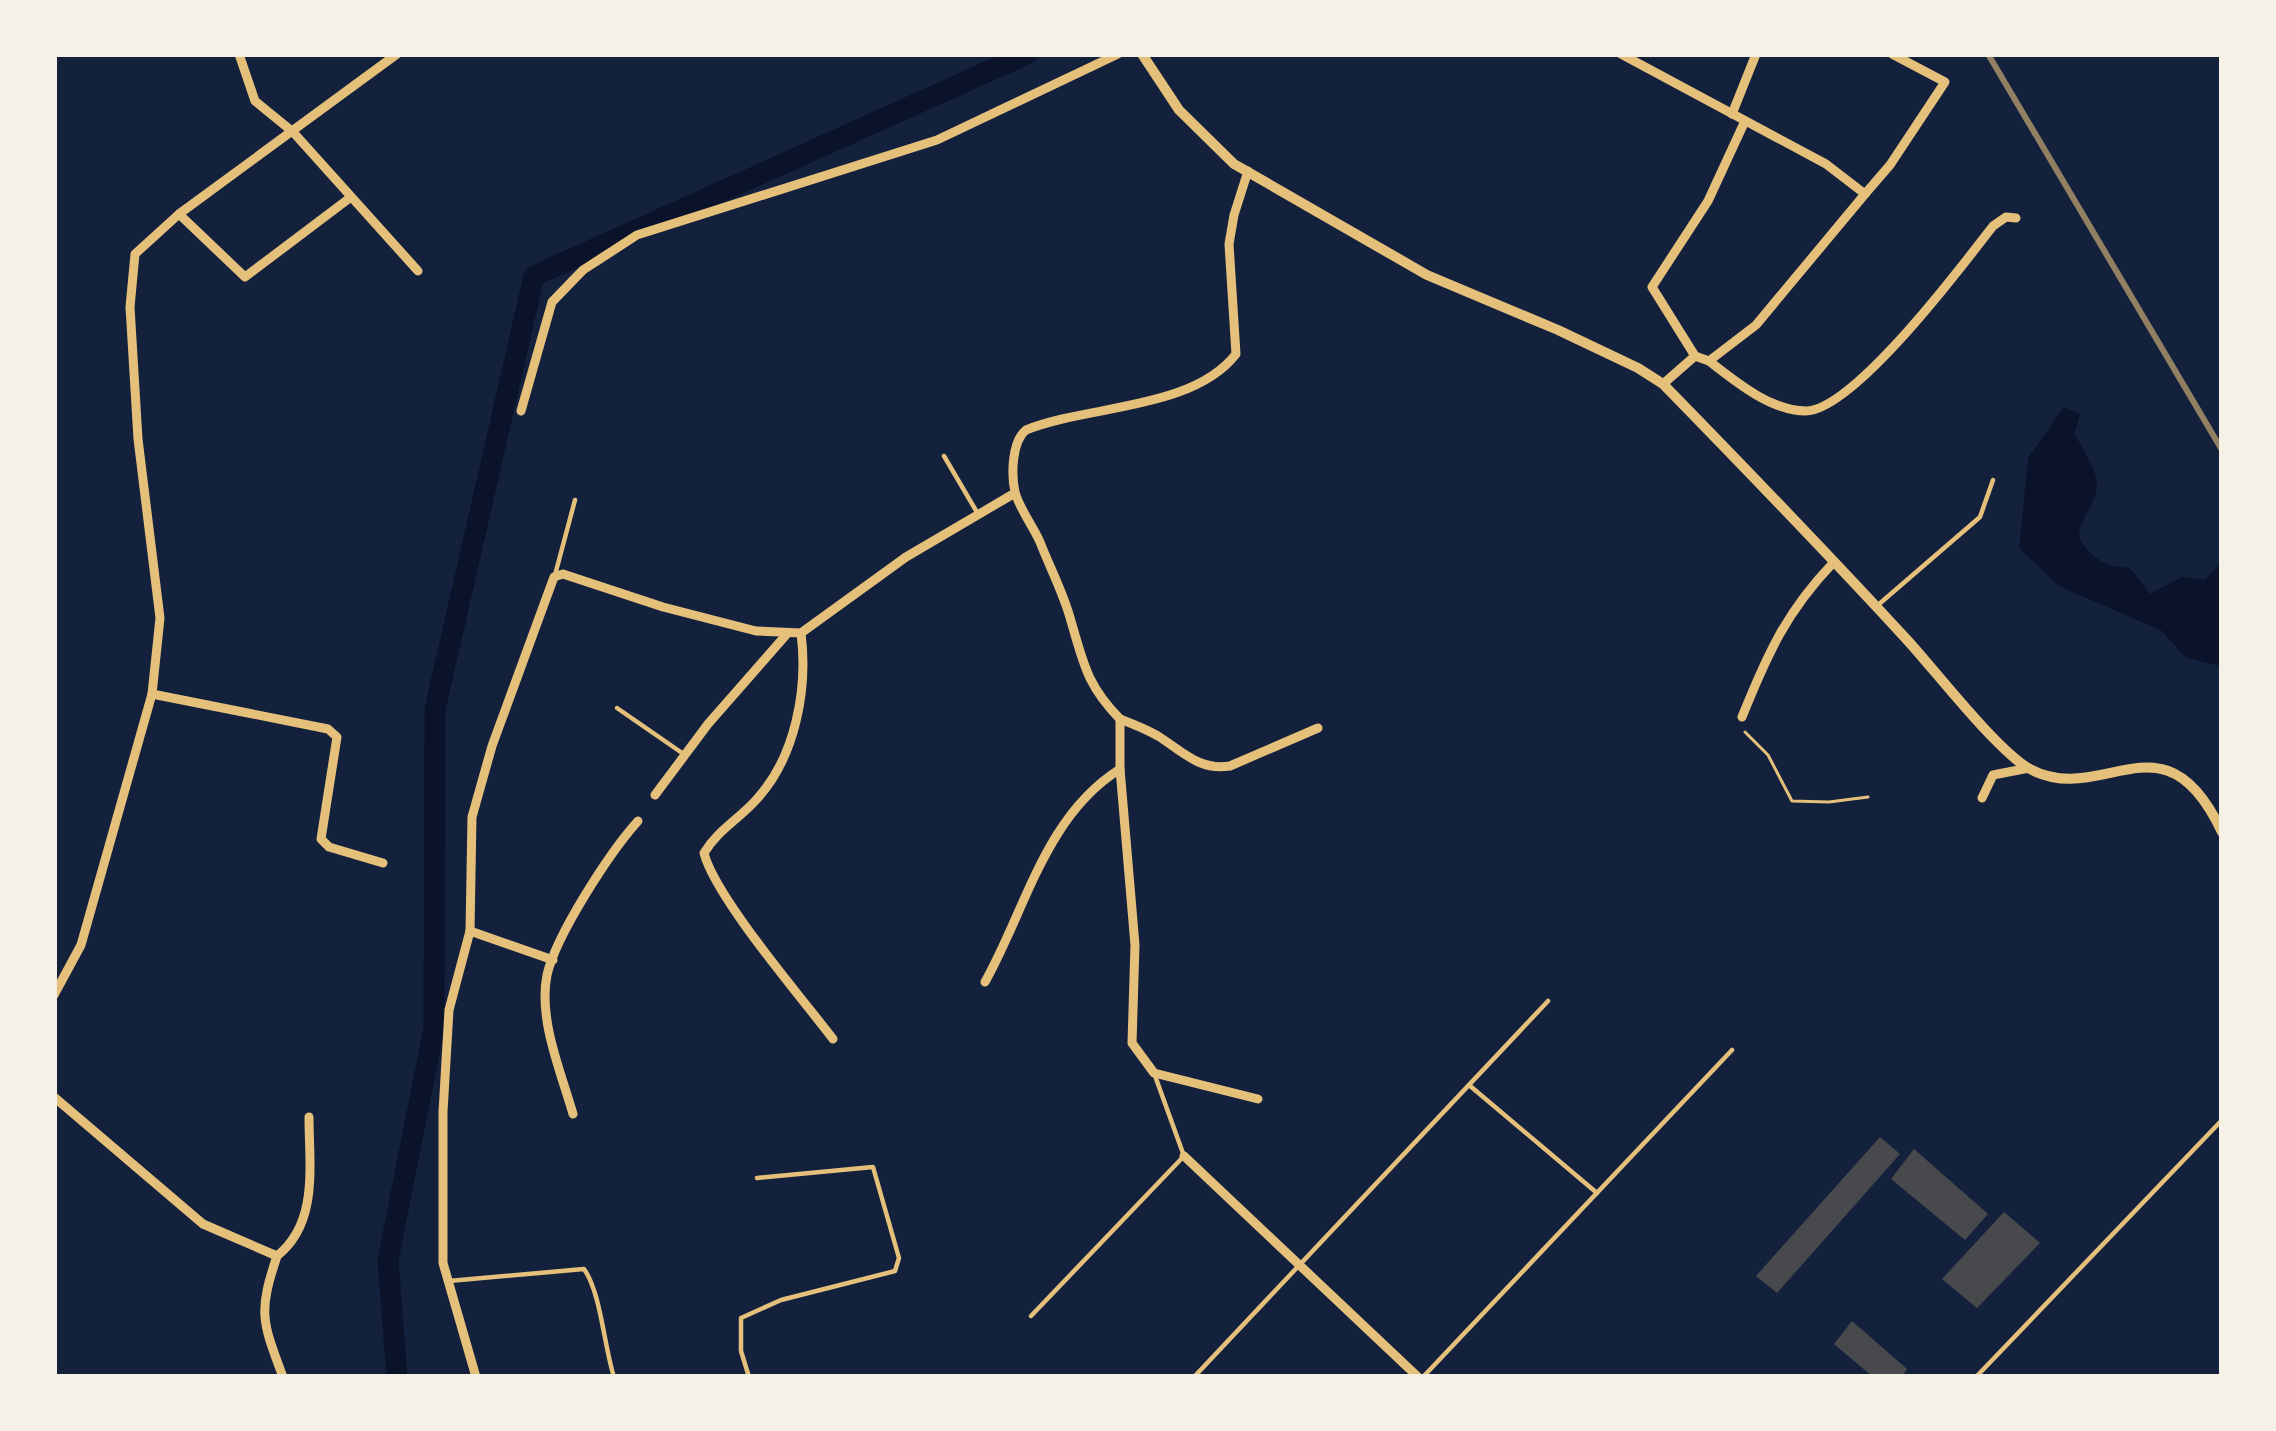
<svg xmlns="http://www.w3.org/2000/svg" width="2276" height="1431" font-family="'Fira Sans',sans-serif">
  <rect width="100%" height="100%" fill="#14213d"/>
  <path fill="#0b132b" d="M2064,407l16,7 -5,19c6,16 23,36 22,54 -3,30 -36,42 -3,69 12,10 21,11 36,12l20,26 32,-17 23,3 17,-18v104l-36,-8 -24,-27 -103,-45 -40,-38 9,-90z"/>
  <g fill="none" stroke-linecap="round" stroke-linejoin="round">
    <polyline stroke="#0b132b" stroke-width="21" points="397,1377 388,1260 434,1028 435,709 534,276 1027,54"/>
  </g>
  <g fill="#48494c">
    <polygon points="1880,1137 1900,1154 1777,1293 1756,1276"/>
    <polygon points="1914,1149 1988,1214 1965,1240 1891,1179"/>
    <polygon points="2004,1212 2040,1243 1977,1308 1942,1279"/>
    <polygon points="1852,1321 1907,1369 1902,1377 1873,1377 1834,1344"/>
  </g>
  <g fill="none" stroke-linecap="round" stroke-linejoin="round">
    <polyline stroke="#e5c07b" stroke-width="3" points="1745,732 1768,755 1792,801 1829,802 1868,797"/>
    <g stroke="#e5c07b" stroke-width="4.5">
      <polyline points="944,456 978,514"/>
      <polyline points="555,575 575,500"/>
      <polyline points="1878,605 1980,517 1993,480"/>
      <polyline points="617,708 685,755"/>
      <polyline points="1469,1085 1597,1193"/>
      <path d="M449,1281l135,-12c17,24 20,77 30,108"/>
      <polyline points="1031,1316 1184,1156 1154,1073"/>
      <polyline points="749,1377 741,1351 741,1318 781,1300 895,1271 899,1258 873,1167 757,1178"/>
      <polyline points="1194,1377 1548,1001"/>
      <polyline points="1423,1377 1732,1050"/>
      <polyline points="1976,1377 2222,1120"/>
    </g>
    <g stroke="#e5c07b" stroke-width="9">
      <polyline points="239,54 255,101 293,132 418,271"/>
      <polyline points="1621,54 1826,164 1865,194 1890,165 1945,82 1892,54"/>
      <polyline points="1732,114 1756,54"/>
      <path d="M1248,171l-14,44 -5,29 7,110c-43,56 -149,51 -210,76 -14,11 -15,44 -11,62 4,16 18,34 25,50 10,26 24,52 31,79 13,44 16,64 49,98v50l15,176 -3,98 22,30 104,26"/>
      <polyline points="179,214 245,277 351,197"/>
      <polyline points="1695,356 1652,287 1708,201 1745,121"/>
      <path d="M1709,361c27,21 62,50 97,50 48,-1 156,-145 187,-185l13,-9 10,1"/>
      <polyline points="1663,384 1695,356 1709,361 1756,325 1865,194"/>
      <polyline points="521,411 552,302 583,270 637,235 937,140 1118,54"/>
      <path d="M801,633c7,55 -5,124 -45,167 -17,19 -38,30 -52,53 11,44 98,145 129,186"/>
      <polyline points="152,694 328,729 337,737 321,839 329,847 383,863"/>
      <path d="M1742,717c25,-62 44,-105 91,-154"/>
      <path d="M1120,719c13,5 26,10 38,17 24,15 41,35 72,30l88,-38"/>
      <polyline points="655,795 708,724 786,635"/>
      <polyline points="1982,798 1993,775 2029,768"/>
      <polyline points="470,931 553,960"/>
      <path d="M985,982c41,-73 60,-166 135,-213"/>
      <polyline points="54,995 81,945 152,694 160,618 138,439 130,307 135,254 179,214 397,54"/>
      <path d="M54,1097l149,127 74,32c-19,57 -15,65 6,121"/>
      <path d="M573,1114c-12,-42 -35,-95 -26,-139 9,-40 63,-123 91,-154"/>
      <polyline points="1184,1156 1418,1377"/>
      <path d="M277,1256c42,-33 32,-91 32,-139"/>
      <polyline points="476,1377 443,1263 443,1112 449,1010 470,931 472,817 492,746 554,577 563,574 663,607 756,631 801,633 906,557 1015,493"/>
    </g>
    <path stroke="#e5c07b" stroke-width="10" d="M1142,54l37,56 55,54 193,111 131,55 80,38 25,16c83,85 166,171 246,258 28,31 87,107 119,126 75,42 135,-61 194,64"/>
    <polyline stroke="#918062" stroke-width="6" points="1988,54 2222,450"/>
  </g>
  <rect width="2276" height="1431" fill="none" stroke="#f6f1e7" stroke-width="114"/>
</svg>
